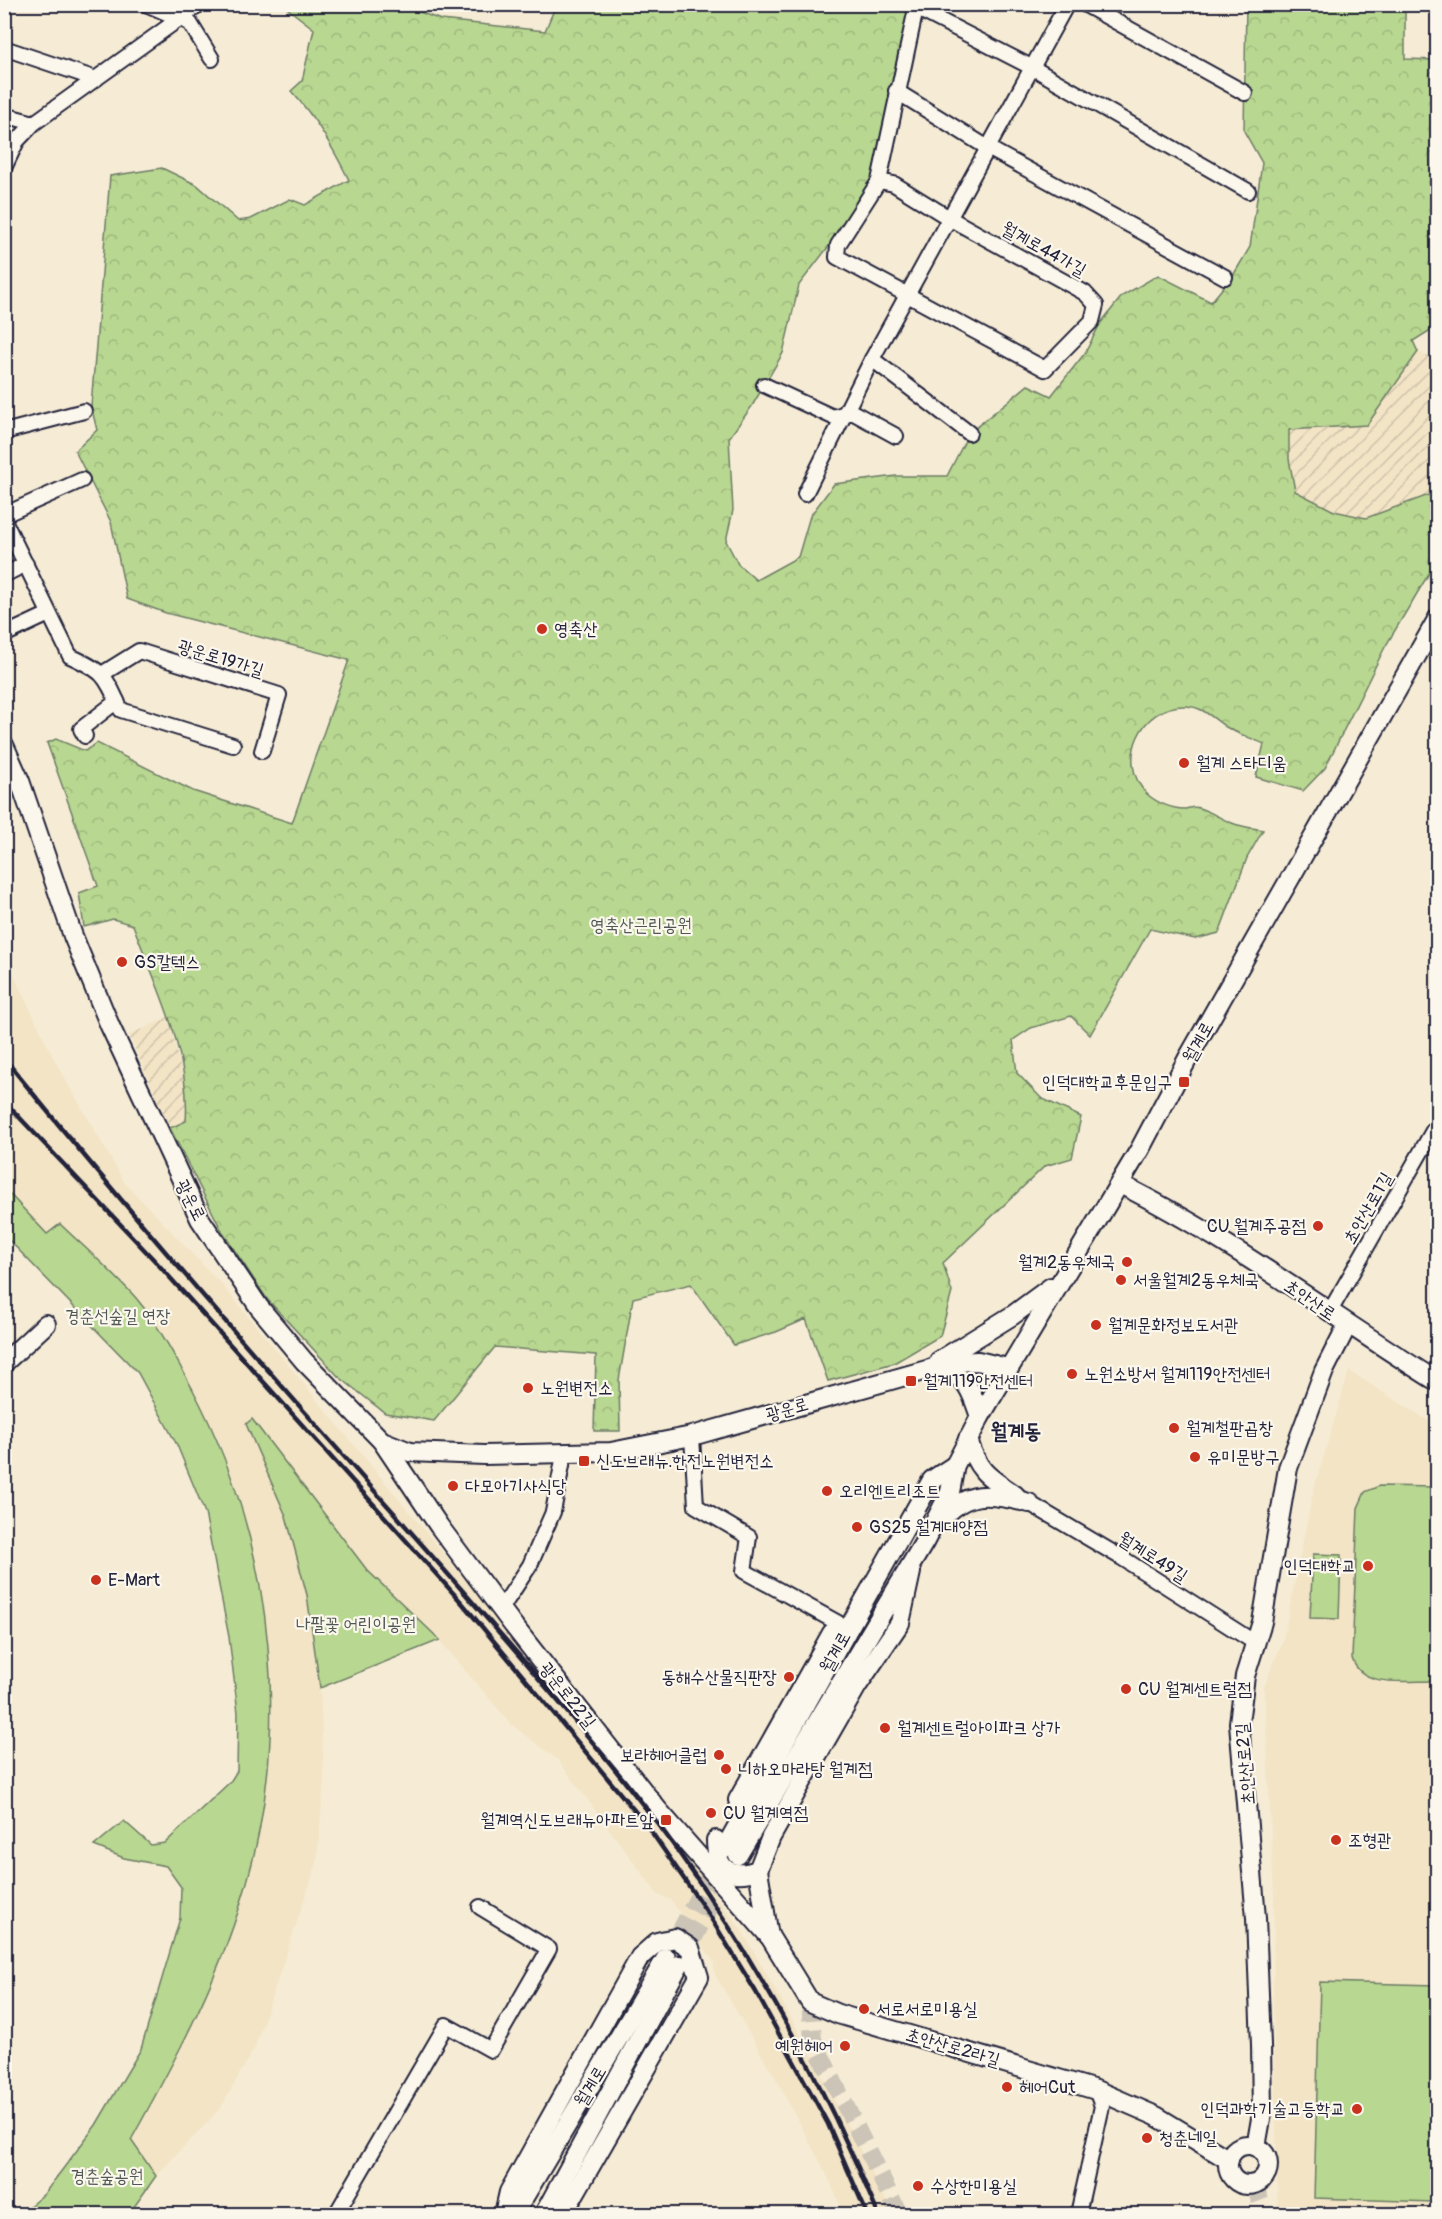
<svg xmlns="http://www.w3.org/2000/svg" width="1442" height="2219" font-family="Pangolin,'Poor Story',sans-serif">
  <defs>
    <pattern id="industrial-furrows" width="10" height="10" patternUnits="userSpaceOnUse" patternTransform="scale(1.5)"><rect width="10" height="10" fill="#f2e4c5"/><path d="M-1 1l2-2M0 10L10 0M9 11l2-2" fill="none" stroke="#cfc3aa"/></pattern>
    <pattern id="forest-crowns" width="20" height="18" patternUnits="userSpaceOnUse" patternTransform="scale(1.5)"><rect width="20" height="18" fill="#b8d790"/><path d="M2 6a3 3 0 1 1 6 0M12 15a3 3 0 1 1 6 0" fill="none" stroke="#9eb87d"/></pattern>
  </defs>
  <rect width="100%" height="100%" fill="#f6ecd5"/>
  <filter id="ink" filterUnits="userSpaceOnUse"><feTurbulence type="fractalNoise" baseFrequency=".0167" numOctaves="2"/><feDisplacementMap in="SourceGraphic" scale="12" xChannelSelector="R" yChannelSelector="G"/><feConvolveMatrix kernelMatrix="1 2 1 2 8 2 1 2 1" color-interpolation-filters="sRGB"/></filter>
  <g filter="url(#ink)">
    <g fill="#f2e4c5">
      <polygon points="4,955 57,1065 125,1183 223,1286 631,1781 741,1929 807,2046 893,2214 844,2214 827,2175 775,2077 714,1973 714,1962 671,1900 658,1895 558,1760 512,1725 428,1627 367,1570 252,1419 246,1424 286,1516 307,1595 320,1688 324,1779 317,1862 255,2047 220,2109 156,2176 131,2140 181,2050 261,1814 272,1716 266,1633 245,1518 235,1487 221,1446 178,1360 137,1299 60,1224 47,1234 5,1188"/>
      <polygon points="1349,1371 1437,1426 1437,2214 1278,2214 1273,2004 1274,1895 1264,1687 1283,1640 1313,1492"/>
    </g>
    <g fill="url(#industrial-furrows)">
      <polygon points="1418,352 1437,360 1437,492 1366,518 1334,511 1294,491 1289,459 1289,430 1367,425"/>
      <polygon points="168,1017 188,1094 186,1121 170,1128 129,1035"/>
    </g>
    <path fill="url(#forest-crowns)" stroke="#6d7c66" stroke-width="1.5" d="M283,5h118l40,15 104,11 11,-26h354l-38,173 -40,64 -33,43 -16,68 -31,53 -23,32 4,72 -7,31 12,23 18,16 42,-23 12,-41 24,-32 62,-8h51l22,-43 59,-48 23,11 34,-43 15,-29 22,-28 36,-21 53,27 23,-28 16,-27 12,-84 -18,-32 2,-126h159v54l32,1v266l-24,15 5,11 -51,73 -78,5v29l6,32 39,20 32,7 71,-26v68l-52,87 -60,121 -22,23 -47,-14 8,-33c-13,-6 -26,-10 -38,-17 -14,-9 -22,-20 -40,-21 -45,-2 -71,56 -39,88 10,9 25,15 38,15 5,-1 9,-3 14,-1 11,3 22,11 33,15 10,4 21,5 31,7l-16,28 -28,75 -24,6 -45,-10 -60,106 -19,-19 -40,12 -18,12 4,33 24,25 40,19 -9,41 -27,8 -102,97 9,29 -12,44 -46,27 -66,18 -22,-62 -30,13 -42,13 -43,-61 -58,14 -14,82 1,51h-26l2,-76 -101,-8 -61,74 -49,-8 -47,-37 -71,-77 -44,-66 -53,-105 16,-7c5,-67 -30,-135 -53,-196l-20,-6 -29,8 -5,-34 19,-7 -51,-143 9,-4 29,12 12,-8 96,48 99,32 57,-163 -183,-47 -39,-14 -16,-77 -36,-71 22,-21 -6,-24 19,-230 52,-8 35,17 41,36 13,-2 39,-20 15,6 44,-25c-16,-32 -33,-62 -58,-89l11,-10 12,-52z"/>
    <g fill="#b8d790" stroke="#6d7c66" stroke-width="1.5">
      <path d="M4,1188l43,46 13,-10c25,24 53,48 76,74 22,26 40,60 56,90 84,159 103,352 46,524 -26,80 -66,154 -107,228l25,36 -27,38h-109l24,-20 52,-69 45,-76 39,-131 1,-31 -15,-21 -42,-8 -30,-12 30,-25 27,24 14,-2 65,-61 7,-11 1,-58 -9,-76 -24,-124 -28,-68 -39,-72 -133,-137z"/>
      <polygon points="252,1419 367,1570 440,1640 320,1688 307,1595 286,1516 246,1424"/>
      <path d="M1379,1486l58,1v194c-26,-1 -76,9 -85,-23l6,-150 7,-16z"/>
      <polygon points="1313,1554 1341,1555 1339,1619 1310,1618"/>
      <polygon points="1320,1982 1437,1985 1433,2202 1314,2198"/>
    </g>
    <g fill="none" stroke-linecap="round" stroke-linejoin="round">
      <g stroke="#ccc4b6" stroke-width="18" stroke-dasharray="18 9" stroke-linecap="butt">
        <polyline points="666,1958 718,1860"/>
        <polyline points="679,1965 729,1871"/>
        <polyline points="810,2002 813,2040 899,2214"/>
        <polyline points="1254,2184 1265,2214"/>
      </g>
      <g stroke="#22223b" stroke-width="18">
        <g id="street">
          <polyline points="146,4 190,23 212,59"/>
          <polyline points="1084,4 1245,93"/>
          <polyline points="916,8 1033,68 1248,191"/>
          <polyline points="4,48 96,79"/>
          <polyline points="896,91 988,148 1225,277"/>
          <polyline points="4,115 34,123"/>
          <polyline points="4,168 17,141 34,123 200,4"/>
          <polygon points="879,181 894,184 949,218 1085,293 1096,305 1092,321 1045,369 837,257 838,245"/>
          <polyline points="879,181 917,4"/>
          <polyline points="872,359 969,433"/>
          <polyline points="764,385 833,417 846,413 854,413 896,436"/>
          <polyline points="4,432 84,411"/>
          <polyline points="805,494 872,359 1067,4"/>
          <polyline points="4,515 82,480"/>
          <path d="M4,520l66,136c35,16 35,19 51,54l112,35"/>
          <polyline points="4,575 26,564"/>
          <polyline points="4,635 49,614"/>
          <polyline points="102,674 139,651 279,695 262,751"/>
          <polyline points="85,736 81,729 117,701"/>
          <polyline points="1329,1313 1438,1122"/>
          <polyline points="692,1436 696,1506 749,1537 744,1571 838,1623"/>
          <polyline points="1029,1503 1122,1558 1257,1644"/>
          <polyline points="501,1609 530,1565 553,1512 564,1455"/>
          <polyline points="336,2214 446,2025 491,2050 549,1949 480,1907"/>
          <polyline points="1078,2214 1102,2106 1096,2090"/>
        </g>
      </g>
      <g stroke="#22223b" stroke-width="22">
        <g id="secondary">
          <polyline points="4,745 20,781 73,936 110,1026 200,1219 259,1307 304,1361 382,1441 410,1452 484,1455 611,1452 692,1436 955,1362 978,1361 1007,1368"/>
          <path d="M1120,1184c112,56 212,132 318,198"/>
          <polyline points="939,1361 1013,1315 1051,1287"/>
          <polyline points="4,1363 46,1324"/>
          <path d="M933,1370c33,2 38,19 47,47"/>
          <path d="M968,1439c9,32 20,38 47,56"/>
          <polyline points="382,1441 439,1526 513,1625 658,1810 770,1937 810,2002 838,2014 1096,2090 1156,2116 1229,2160"/>
          <path d="M939,1523c26,-35 53,-30 90,-20"/>
          <polyline points="738,1800 832,1633"/>
          <path d="M716,1840c0,30 14,39 42,30"/>
          <polyline points="725,1848 932,1480 955,1465"/>
          <polyline points="738,1855 925,1541 950,1492 955,1465 980,1417 1140,1149 1188,1058 1438,618"/>
          <polyline points="769,1936 758,1870 771,1837 815,1759 857,1686 900,1623 911,1572"/>
          <circle cx="1248" cy="2165" r="20"/>
          <polyline points="1256,2147 1262,2113 1261,2045 1256,1918 1239,1723 1245,1676 1262,1622 1288,1468 1324,1371 1347,1326"/>
          <polyline points="504,2214 509,2192 640,1957 657,1942 675,1938 690,1948 699,1977 563,2214"/>
          <polyline points="514,2214 666,1958"/>
          <polyline points="544,2214 679,1965"/>
        </g>
      </g>
      <use href="#street" stroke="#fbf7ec" stroke-width="14"/>
      <use href="#secondary" stroke="#fbf7ec" stroke-width="18"/>
      <g stroke="#22223b" stroke-width="4.5">
        <path d="M4,1058c114,141 232,277 352,412 68,77 136,153 202,231 41,49 83,97 119,149 81,113 148,236 201,364"/>
        <polyline points="4,1101 156,1262 463,1604 648,1827 709,1915 756,1992 828,2124 867,2214"/>
      </g>
    </g>
  </g>
  <g fill="#c8321e" stroke="#fbf7ec" stroke-width="2">
    <circle cx="542" cy="629" r="6"/>
    <circle cx="1184" cy="763" r="6"/>
    <circle cx="122" cy="962" r="6"/>
    <rect x="1178" y="1076" width="12" height="12" rx="3"/>
    <circle cx="1318" cy="1226" r="6"/>
    <circle cx="1127" cy="1262" r="6"/>
    <circle cx="1121" cy="1280" r="6"/>
    <circle cx="1096" cy="1325" r="6"/>
    <circle cx="1072" cy="1374" r="6"/>
    <rect x="905" y="1375" width="12" height="12" rx="3"/>
    <circle cx="528" cy="1388" r="6"/>
    <circle cx="1174" cy="1428" r="6"/>
    <circle cx="1195" cy="1457" r="6"/>
    <rect x="578" y="1455" width="12" height="12" rx="3"/>
    <circle cx="453" cy="1486" r="6"/>
    <circle cx="827" cy="1491" r="6"/>
    <circle cx="857" cy="1527" r="6"/>
    <circle cx="1368" cy="1566" r="6"/>
    <circle cx="96" cy="1580" r="6"/>
    <circle cx="789" cy="1677" r="6"/>
    <circle cx="1126" cy="1689" r="6"/>
    <circle cx="885" cy="1728" r="6"/>
    <circle cx="719" cy="1755" r="6"/>
    <circle cx="726" cy="1769" r="6"/>
    <circle cx="711" cy="1813" r="6"/>
    <rect x="660" y="1814" width="12" height="12" rx="3"/>
    <circle cx="1336" cy="1840" r="6"/>
    <circle cx="864" cy="2009" r="6"/>
    <circle cx="845" cy="2046" r="6"/>
    <circle cx="1007" cy="2087" r="6"/>
    <circle cx="1357" cy="2109" r="6"/>
    <circle cx="1147" cy="2138" r="6"/>
    <circle cx="918" cy="2186" r="6"/>
  </g>
  <g text-anchor="middle" stroke-width="4.5" stroke-linejoin="round" paint-order="stroke">
    <g font-size="18" fill="#22223b" stroke="#fbf7ec">
      <text transform="translate(1044 249) rotate(29)" y="6">월계로44가길</text>
      <text transform="translate(221 658) rotate(17)" y="6">광운로19가길</text>
      <text transform="translate(1198 1042) rotate(-61)" y="6">월계로</text>
      <text transform="translate(191 1200) rotate(63)" y="6">광운로</text>
      <text transform="translate(1368 1208) rotate(-60)" y="6">초안산로1길</text>
      <text transform="translate(1310 1300) rotate(34)" y="6">초안산로</text>
      <text transform="translate(787 1409) rotate(-16)" y="6">광운로</text>
      <text transform="translate(1153 1557) rotate(32)" y="6">월계로49길</text>
      <text transform="translate(835 1652) rotate(-61)" y="6">월계로</text>
      <text transform="translate(568 1695) rotate(52)" y="6">광운로22길</text>
      <text transform="translate(1245 1764) rotate(-95)" y="6">초안산로2길</text>
      <text transform="translate(953 2047) rotate(16)" y="6">초안산로2라길</text>
      <text transform="translate(590 2086) rotate(-59)" y="6">월계로</text>
    </g>
    <g font-size="18" fill="#22223b" stroke="#fbf7ec" text-anchor="start">
      <text x="554" y="635">영축산</text>
      <text x="1196" y="769">월계 스타디움</text>
      <text x="134" y="968">GS칼텍스</text>
      <text x="1172" y="1088" text-anchor="end">인덕대학교후문입구</text>
      <text x="1306" y="1232" text-anchor="end">CU 월계주공점</text>
      <text x="1115" y="1268" text-anchor="end">월계2동우체국</text>
      <text x="1133" y="1286">서울월계2동우체국</text>
      <text x="1108" y="1331">월계문화정보도서관</text>
      <text x="1084" y="1380">노원소방서 월계119안전센터</text>
      <text x="923" y="1387">월계119안전센터</text>
      <text x="540" y="1394">노원변전소</text>
      <text x="1186" y="1434">월계철판곱창</text>
      <text x="1207" y="1463">유미문방구</text>
      <text x="596" y="1467">신도브래뉴.한전노원변전소</text>
      <text x="465" y="1492">다모아기사식당</text>
      <text x="839" y="1497">오리엔트리조트</text>
      <text x="869" y="1533">GS25 월계대양점</text>
      <text x="1356" y="1572" text-anchor="end">인덕대학교</text>
      <text x="108" y="1586">E-Mart</text>
      <text x="777" y="1683" text-anchor="end">동해수산물직판장</text>
      <text x="1138" y="1695">CU 월계센트럴점</text>
      <text x="897" y="1734">월계센트럴아이파크 상가</text>
      <text x="707" y="1761" text-anchor="end">보라헤어클럽</text>
      <text x="738" y="1775">니하오마라탕 월계점</text>
      <text x="723" y="1819">CU 월계역점</text>
      <text x="654" y="1826" text-anchor="end">월계역신도브래뉴아파트앞</text>
      <text x="1348" y="1846">조형관</text>
      <text x="876" y="2015">서로서로미용실</text>
      <text x="833" y="2052" text-anchor="end">예원헤어</text>
      <text x="1019" y="2093">헤어Cut</text>
      <text x="1345" y="2115" text-anchor="end">인덕과학기술고등학교</text>
      <text x="1159" y="2144">청춘네일</text>
      <text x="930" y="2192">수상한미용실</text>
    </g>
    <g font-size="18" fill="#4f5854" stroke="#fbf7ec">
      <text x="641" y="931">영축산근린공원</text>
      <text x="118" y="1322">경춘선숲길 연장</text>
      <text x="356" y="1630">나팔꽃 어린이공원</text>
      <text x="107" y="2182">경춘숲공원</text>
    </g>
    <g font-size="21" font-weight="bold" fill="#22223b" stroke="#fbf7ec">
      <text x="1016" y="1438">월계동</text>
    </g>
  </g>
  <rect width="1442" height="2219" fill="none" stroke="#fbf7ec" stroke-width="24"/>
  <rect x="12" y="12" width="1418" height="2195" fill="none" stroke="#22223b" stroke-width="2" filter="url(#ink)"/>
</svg>
